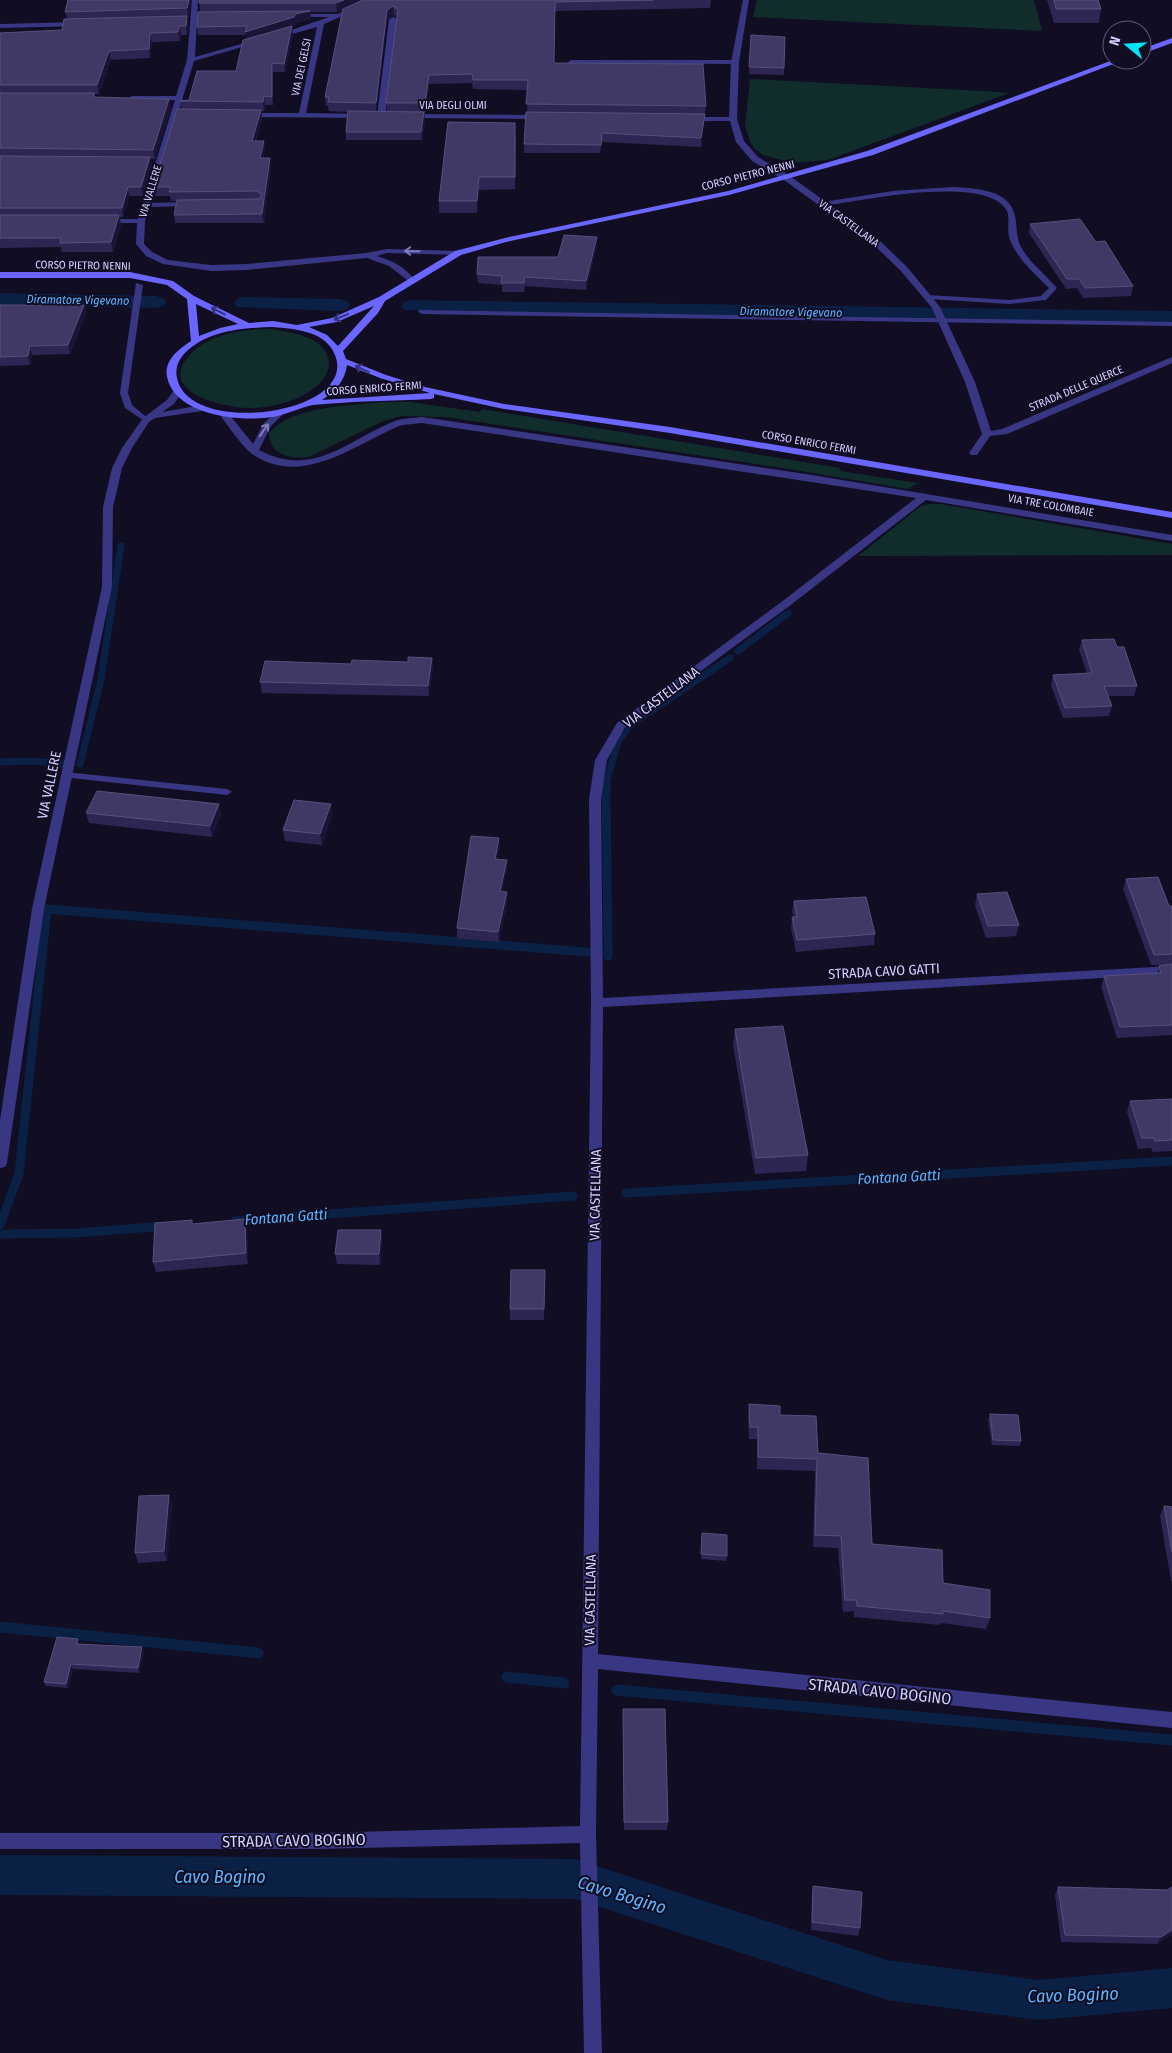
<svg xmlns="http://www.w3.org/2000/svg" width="1172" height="2053" font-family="'Fira Sans Condensed',sans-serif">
  <rect width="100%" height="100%" fill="#110d23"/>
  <g fill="#102d2c">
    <polygon points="757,0 1034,0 1042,31 753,17"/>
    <polygon points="750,79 983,91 1009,93 828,160 792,163 763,155 754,148 750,141 745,126"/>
    <path d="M269,329c19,3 52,6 59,28 3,10 -2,20 -9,27 -17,16 -43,23 -66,24 -26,1 -97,-15 -64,-52 19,-23 52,-26 80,-27z"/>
    <path d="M381,402h29l70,10 2,-3 358,59v3l78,12 -10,6 -119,-20 -344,-52 -44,-1 -18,5 -74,36c-17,2 -40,-1 -40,-24 25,-28 76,-26 112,-31z"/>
    <polygon points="929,504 941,504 1172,544 1172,555 858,556 921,506"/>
  </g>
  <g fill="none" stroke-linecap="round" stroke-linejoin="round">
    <g stroke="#0a2045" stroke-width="7">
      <polyline points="738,651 788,613"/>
      <polyline points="0,762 33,761 62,764"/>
      <polyline points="80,764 101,679 121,546"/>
      <polyline points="605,787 618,742 630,725 730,658"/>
    </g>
    <g stroke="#0a2045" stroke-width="9">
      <polyline points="606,785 608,956"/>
      <polyline points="626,1193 1172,1161"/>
      <polyline points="235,1221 573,1196"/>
      <polyline points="0,1225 19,1174 47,909 587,952"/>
      <polyline points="0,1234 77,1233 164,1226"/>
    </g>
    <g stroke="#0a2045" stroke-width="11">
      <polyline points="0,1627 258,1653"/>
      <polyline points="507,1677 564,1683"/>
      <polyline points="617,1690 1172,1740"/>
    </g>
    <g fill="#0a2045" fill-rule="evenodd">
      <polygon points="0,293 156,296 163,298 166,302 163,306 156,308 0,305"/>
      <polygon points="244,297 340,299 347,301 350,305 347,309 340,311 237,307 234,303 237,299"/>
      <polygon points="411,300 1172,311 1172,323 404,310 401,306 404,302"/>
      <polygon points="0,1855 575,1859 887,1960 1039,1980 1172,1968 1172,2008 1039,2020 887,2000 575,1899 0,1895"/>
    </g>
    <g fill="#393784" fill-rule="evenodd">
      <polygon points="571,60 735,60 738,62 735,64 569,63 568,62"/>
      <path d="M953,187c19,1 55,2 61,26 4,11 1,22 7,34 9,16 24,27 36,41l-11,12 -36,4 -82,-5 -4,-2 4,-2 82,5 31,-4 8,-8c-15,-15 -33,-30 -40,-51 -2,-8 1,-19 -2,-26 -19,-38 -149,-10 -184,-5l-4,-2 4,-2 70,-11z"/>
      <polygon points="191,202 195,204 194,206 146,207 142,205 146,203"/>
      <polygon points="136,283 143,285 128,393 132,405 150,420 146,422 125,408 120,393"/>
      <polygon points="419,310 1172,322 1172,326 422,314 418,312"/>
      <polygon points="66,772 227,789 232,792 227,795 62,777 61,775"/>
    </g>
    <g fill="#393784" fill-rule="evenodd">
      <path d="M192,0h6l-3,57 64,-18 4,2 -69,20 -49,160 -1,23 8,8 16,8 43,5 36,-1 119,-11 21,-4 71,2h3v4l-74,-2 -10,3c16,5 28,11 38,24l-4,3 -22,-17 -22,-8 -120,12 -36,1 -48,-7 -17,-8 -10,-12 1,-21h-35v-4h36l37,-119h-43l-4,-2 4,-2h44l11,-36z"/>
      <polygon points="371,0 380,0 324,24 306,113 364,114 368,116 367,118 241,117 240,115 244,113 299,113 317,27 278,38 274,36 329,17 294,17 290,15 292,14 337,14"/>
      <polygon points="743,0 749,0 739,62 737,119 744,141 758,157 790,176 880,241 907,267 940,307 975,382 991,431 1002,429 1172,357 1172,363 1007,434 990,436 977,455 971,455 969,453 982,434 965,382 932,308 901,271 874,245 784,180 752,161 736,142 730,121 689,121 685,119 689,117 729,117 731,62"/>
      <polygon points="393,17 397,19 385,116 381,118 377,116 389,19"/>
      <polygon points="82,22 83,24 79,26 0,28 0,24"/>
      <polygon points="406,114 541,115 545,117 541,119 409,118 405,116"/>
      <polygon points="177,389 182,392 174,404 162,412 202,405 207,408 202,411 155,418 149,422 132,448 122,468 113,507 112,587 44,909 7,1163 5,1167 0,1168 0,1120 32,909 102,587 103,507 112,468 122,448 143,418 167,400 174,390"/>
      <path d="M280,409l5,3 -14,14 -12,24c54,29 88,-10 136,-29 8,-3 19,-3 27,-4l390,58 360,60v6l-246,-41 -134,104 -167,123 -18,33 -6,39 2,199 569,-32v8l-569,33 -5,647 574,58v16l-574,-59 -2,165 6,219h-18l-4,-210 -263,6h-317v-16h317l263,-7 11,-823 -2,-204 6,-39 22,-37 167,-123 132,-102 -494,-75c-7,1 -16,1 -23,3 -45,19 -97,62 -147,28 -10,-8 -24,-28 -32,-39l5,-3 3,1 25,31 11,-21z"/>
    </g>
    <g fill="#6a66ff" fill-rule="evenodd">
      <polygon points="1172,38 1172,43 1142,54 1142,49"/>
      <path d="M1113,60h11l-251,95 -144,40 -223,47 -45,13 -76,46 -7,12 -35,38 3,8 40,16 39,12 79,17 166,23 502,85v6l-502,-85 -166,-24 -70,-15v4l-3,1c-39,2 -79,2 -118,6 -12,2 -27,10 -40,12 -32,5 -98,-1 -106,-40 -3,-17 12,-28 24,-36l-4,-42 -20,-14 -37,-7h-130v-6h130l43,9 21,15 55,27 24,-2 24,4 35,-7 47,-21 76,-46 50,-13 223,-47 139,-40zM196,304l42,20 -18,4 -21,8zM374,306l-36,40 -11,-11 -18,-8 28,-5zM273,327c22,2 53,4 62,28 24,59 -146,83 -158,23 -2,-9 1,-17 7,-24 23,-24 59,-26 89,-27zM347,365l33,13 50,15 -108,7c13,-8 23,-19 25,-35z"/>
    </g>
  </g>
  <g fill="#2e2652" fill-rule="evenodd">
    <polygon points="68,0 192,0 188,17 187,17 188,25 187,35 181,35 180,41 152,42 150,58 111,60 99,94 95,94 95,97 169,99 171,108 155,159 150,159 152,167 143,196 129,196 123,217 120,217 121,225 113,252 62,252 61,247 0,248 0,33 62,30 67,19 65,12"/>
    <path d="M199,0h512l-1,8 -155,3 -1,52 152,43 -1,9 -4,32 -99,-5 -2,11h-76v-9l3,-32 1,-22 -55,-1 -1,-6 -43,1 -3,28h-2l1,8 -3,20h-76v-8l2,-20 -19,-1 -1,-5h-2l-1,-9 17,-87 -5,2h-27l1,7 -15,4 -1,3 -3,1 1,8 -8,37h-12v33h-8l-1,6h-3l1,8 -6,22 9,8 -2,9 8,9 -7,56h-89l-1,-8 3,-14h-6l-1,-5h-15l-2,-9 28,-78 -1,-8 9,-1 47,-29 10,-32v-4h-48l-1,-8 3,-16zM394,15l3,3 -11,85 1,9 -11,-1 11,-92z"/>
    <polygon points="1047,0 1098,0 1101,9 1099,23 1054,23"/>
    <polygon points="751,35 784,68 784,75 749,74"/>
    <polygon points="516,135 515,189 479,190 477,213 439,213 439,201"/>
    <polygon points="1030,224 1096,242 1133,286 1131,296 1083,298 1077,288 1066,289 1029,233"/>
    <polygon points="597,237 597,246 586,290 525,286 524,292 502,292 502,285 478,283 477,274 558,257"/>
    <polygon points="0,305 84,305 86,314 70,354 32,355 30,365 0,366"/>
    <polygon points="1082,640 1117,647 1137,686 1134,696 1108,696 1112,706 1109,716 1063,718 1051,685 1053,675 1087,673 1079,650"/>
    <polygon points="432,658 433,668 429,696 262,693 260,682 351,664 408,662"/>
    <polygon points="219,804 221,815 212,837 89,823 86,813"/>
    <polygon points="332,815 322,845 285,841 283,830"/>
    <polygon points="500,848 497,859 507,870 502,892 507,902 499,942 457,938 457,928"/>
    <polygon points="1126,879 1169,906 1172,906 1172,1035 1117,1038 1101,987 1104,976 1157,973 1159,966 1168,965 1151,965 1123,889"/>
    <polygon points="977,894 1019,925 1016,936 986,938 975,905"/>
    <polygon points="794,901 875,934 874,945 796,952 791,928 792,917 794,917 792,912"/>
    <polygon points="735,1029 808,1155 806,1171 755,1174 733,1045"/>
    <polygon points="1172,1099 1172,1151 1152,1152 1151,1148 1138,1149 1127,1112 1130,1101"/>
    <polygon points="192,1220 193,1224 247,1230 248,1264 156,1272 153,1262"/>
    <polygon points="381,1230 382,1241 380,1265 337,1264 335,1254"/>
    <polygon points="545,1270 544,1320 510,1320 510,1309"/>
    <polygon points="749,1404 780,1415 818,1453 872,1544 943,1583 990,1618 986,1629 941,1623 940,1625 854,1617 854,1611 843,1612 838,1548 813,1547 815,1471 757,1469 757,1439 749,1439 748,1417"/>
    <polygon points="990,1414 1021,1441 1020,1446 992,1445 988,1420"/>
    <polygon points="169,1495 172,1505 167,1561 138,1563 135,1553"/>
    <polygon points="1164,1506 1172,1507 1172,1581 1171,1581 1160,1516"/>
    <polygon points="702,1533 727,1556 726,1561 701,1559"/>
    <polygon points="80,1644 144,1652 139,1673 73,1669 68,1688 46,1686 44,1682"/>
    <polygon points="623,1709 668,1822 667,1830 624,1830"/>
    <polygon points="813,1886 860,1928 858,1936 811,1930 812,1893"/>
    <polygon points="1058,1887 1172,1935 1157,1944 1061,1942 1055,1895"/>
  </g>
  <g fill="#1b1437">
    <polygon points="189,0 192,0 188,17 187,8"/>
    <polygon points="344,0 366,0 337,12 336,3"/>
    <polygon points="393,6 394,15 387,19 376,112 376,103 387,10"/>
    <polygon points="310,11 311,19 296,23 295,26 292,27 293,35 285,72 284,64 246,40 245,32 295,14"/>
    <polygon points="187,16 188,25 187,35 186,26"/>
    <polygon points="179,26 181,35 180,41 178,32"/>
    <polygon points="150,33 152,42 150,58 149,49"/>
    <polygon points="109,51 111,60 99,94 97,85"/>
    <polygon points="272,63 273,72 273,105 272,97"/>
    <polygon points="429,75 429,84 426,112 425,103"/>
    <polygon points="264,96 265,105 264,111 263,102"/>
    <polygon points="169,99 171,108 155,159 153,150"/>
    <polygon points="261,110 262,119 253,149 252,141"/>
    <polygon points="424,112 425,120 422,140 421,132"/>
    <polygon points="705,114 704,123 701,147 701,138"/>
    <polygon points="264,141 265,149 261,167 260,158"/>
    <polygon points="150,157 152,167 143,196 141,187"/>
    <polygon points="270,158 271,167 264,223 262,214"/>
    <polygon points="479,177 479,190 477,213 477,201"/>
    <polygon points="128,187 129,196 123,217 122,208"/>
    <polygon points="119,215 121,225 113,252 111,242"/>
    <polygon points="597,237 597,246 586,290 586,281"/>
    <polygon points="84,305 86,314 70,354 68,345"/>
    <polygon points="30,346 32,355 30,365 28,356"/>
    <polygon points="432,658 433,668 429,696 428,686"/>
    <polygon points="219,804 221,815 212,837 210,826"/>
    <polygon points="331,804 332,815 322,845 320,834"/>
    <polygon points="499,838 500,848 495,868 495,859"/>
    <polygon points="507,860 507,870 500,901 500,891"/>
    <polygon points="507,892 507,902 499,942 498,932"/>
    <polygon points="245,1219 247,1230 248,1264 246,1253"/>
    <polygon points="381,1230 382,1241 380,1265 379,1254"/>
    <polygon points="169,1495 172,1505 167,1561 164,1551"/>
    <polygon points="142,1647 144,1652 139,1673 138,1668"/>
    <polygon points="71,1664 73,1669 68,1688 66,1684"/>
    <polygon points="1172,1930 1172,1935 1157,1944 1161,1937"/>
  </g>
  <g fill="#403865" stroke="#57507d">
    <polygon points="68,0 189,0 187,8 65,12"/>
    <polygon points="199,0 344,0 336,3 199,3"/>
    <polygon points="363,0 653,0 555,2 554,63 703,64 706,106 526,104 528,80 473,80 472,74 429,75 425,103 386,103 398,10 393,6 387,10 376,103 328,102 329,97 325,97 343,9"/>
    <polygon points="1054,0 1098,0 1101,9 1056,9"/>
    <polygon points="310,11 295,14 294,17 245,32 247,26 197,27 198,12"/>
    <polygon points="187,16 186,26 179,26 178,32 150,33 149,49 109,51 97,85 0,85 0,33 62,30 64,19"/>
    <polygon points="292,26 284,64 272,63 272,97 264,96 263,102 180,101 189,100 197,71 236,71 243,40"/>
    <polygon points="751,35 785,37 784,68 749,67"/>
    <polygon points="0,93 94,93 93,97 169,99 153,150 0,148"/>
    <polygon points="177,109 261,110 252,141 264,141 260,158 270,158 262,214 174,215 177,200 259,199 262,194 256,191 169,192 171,187 153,187"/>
    <polygon points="348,111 424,112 421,132 346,132"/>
    <polygon points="526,112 705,114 701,138 602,133 601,145 524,144"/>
    <polygon points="448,122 515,123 515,177 479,177 477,201 439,201"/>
    <polygon points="0,156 150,157 141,187 128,187 122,208 0,208"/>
    <polygon points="0,215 119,215 111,242 60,243 61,238 0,238"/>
    <polygon points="1080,219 1096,242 1105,241 1133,286 1085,288 1079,279 1067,279 1030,224"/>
    <polygon points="564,235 597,237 586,281 524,277 524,283 501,283 502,276 477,274 478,257 558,257"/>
    <polygon points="0,305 84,305 68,345 30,346 28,356 0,357"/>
    <polygon points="1114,639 1117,647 1124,647 1137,686 1104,686 1112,706 1065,708 1053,675 1092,673 1082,640"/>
    <polygon points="408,657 432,658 428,686 260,682 265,661 351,664 352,660 408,662"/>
    <polygon points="97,791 219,804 210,826 86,813"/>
    <polygon points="294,800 331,804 320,834 283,830"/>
    <polygon points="471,836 499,838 495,859 507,860 500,891 507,892 498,932 457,928"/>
    <polygon points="1158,877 1169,906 1172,906 1172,954 1154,955 1126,879"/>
    <polygon points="1007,892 1019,925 988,926 977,894"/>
    <polygon points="866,897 875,934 797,940 792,917 797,917 794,901"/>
    <polygon points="1172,964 1172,1025 1120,1027 1104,976 1161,973 1159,966"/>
    <polygon points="783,1026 808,1155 756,1158 735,1029"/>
    <polygon points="1172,1099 1172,1140 1155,1141 1154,1138 1142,1138 1130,1101"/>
    <polygon points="245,1219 246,1253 153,1262 155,1223 192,1220 192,1224"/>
    <polygon points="338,1230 381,1230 379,1254 335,1254"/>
    <polygon points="511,1270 545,1270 544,1309 510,1309"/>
    <polygon points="749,1404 780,1406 780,1415 816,1416 818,1453 868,1458 872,1544 942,1550 943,1583 990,1590 990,1618 943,1611 943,1614 857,1606 856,1600 845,1600 841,1536 815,1535 817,1459 758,1457 758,1427 750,1427"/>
    <polygon points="990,1414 1018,1415 1021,1441 993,1440"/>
    <polygon points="169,1495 164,1551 135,1553 139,1496"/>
    <polygon points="1164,1506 1172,1507 1172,1552"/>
    <polygon points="702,1533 727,1535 727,1556 701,1554"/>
    <polygon points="57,1637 78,1639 77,1644 142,1647 138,1668 71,1664 66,1684 44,1682"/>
    <polygon points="623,1709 665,1709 668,1822 624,1822"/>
    <polygon points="813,1886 862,1892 860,1928 812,1922"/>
    <polygon points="1058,1887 1167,1890 1172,1887 1172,1930 1161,1937 1065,1935"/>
  </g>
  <defs><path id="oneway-shaft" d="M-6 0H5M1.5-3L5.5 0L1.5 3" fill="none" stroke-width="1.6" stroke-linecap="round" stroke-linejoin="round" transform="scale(1.25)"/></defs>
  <g stroke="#7f7bbb">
    <use href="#oneway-shaft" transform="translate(412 251) rotate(-179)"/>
    <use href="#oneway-shaft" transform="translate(264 430) rotate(-55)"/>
  </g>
  <g stroke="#35317b">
    <use href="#oneway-shaft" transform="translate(218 311) rotate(-153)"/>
    <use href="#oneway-shaft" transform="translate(341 317) rotate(158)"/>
    <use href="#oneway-shaft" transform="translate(362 369) rotate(-156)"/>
  </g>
  <g text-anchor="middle" stroke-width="4" stroke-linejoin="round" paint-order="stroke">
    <g font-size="11" fill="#d5cfff" stroke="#110d23">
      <text transform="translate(301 67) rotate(-78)" y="4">VIA DEI GELSI</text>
      <text x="453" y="109">VIA DEGLI OLMI</text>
      <text transform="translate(748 175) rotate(-14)" y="4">CORSO PIETRO NENNI</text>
      <text transform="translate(150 191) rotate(-73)" y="4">VIA VALLERE</text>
      <text transform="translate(849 223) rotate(36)" y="4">VIA CASTELLANA</text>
      <text transform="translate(83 265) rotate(1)" y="4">CORSO PIETRO NENNI</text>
      <text transform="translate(374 388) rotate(-4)" y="4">CORSO ENRICO FERMI</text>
      <text transform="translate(1076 388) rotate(-23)" y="4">STRADA DELLE QUERCE</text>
      <text transform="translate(809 442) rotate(10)" y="4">CORSO ENRICO FERMI</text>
      <text transform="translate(1051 505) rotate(10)" y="4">VIA TRE COLOMBAIE</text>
    </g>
    <g font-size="12" font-style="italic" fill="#5db5ff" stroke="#110d23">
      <text transform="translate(78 300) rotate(1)" y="4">Diramatore Vigevano</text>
      <text transform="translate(791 312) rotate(1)" y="4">Diramatore Vigevano</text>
    </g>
    <g font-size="14" fill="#d5cfff" stroke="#110d23">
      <text transform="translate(661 697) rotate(-37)" y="5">VIA CASTELLANA</text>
      <text transform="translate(49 785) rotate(-78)" y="5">VIA VALLERE</text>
      <text transform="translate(884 971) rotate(-3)" y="5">STRADA CAVO GATTI</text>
      <text transform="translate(595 1195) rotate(-89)" y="5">VIA CASTELLANA</text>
      <text transform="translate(590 1600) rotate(-89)" y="5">VIA CASTELLANA</text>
    </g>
    <g font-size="15" font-style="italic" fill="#5db5ff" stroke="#110d23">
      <text transform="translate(899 1177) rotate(-3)" y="5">Fontana Gatti</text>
      <text transform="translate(286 1217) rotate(-4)" y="5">Fontana Gatti</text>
    </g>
    <g font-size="16" fill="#d5cfff" stroke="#110d23">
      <text transform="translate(880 1691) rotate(6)" y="6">STRADA CAVO BOGINO</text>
      <text transform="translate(294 1840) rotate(-1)" y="6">STRADA CAVO BOGINO</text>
    </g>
    <g font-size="18" font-style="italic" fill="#5db5ff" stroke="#110d23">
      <text x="220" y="1883">Cavo Bogino</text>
      <text transform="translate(622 1895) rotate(17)" y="6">Cavo Bogino</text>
      <text transform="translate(1073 1995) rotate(-2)" y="6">Cavo Bogino</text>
    </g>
  </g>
  <g transform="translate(1127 45) rotate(288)"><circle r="24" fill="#110d23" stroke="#5f5b7b"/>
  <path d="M0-4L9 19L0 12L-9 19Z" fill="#00e3fa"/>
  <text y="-8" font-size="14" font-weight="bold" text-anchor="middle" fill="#d5cfff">N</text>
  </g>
</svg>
